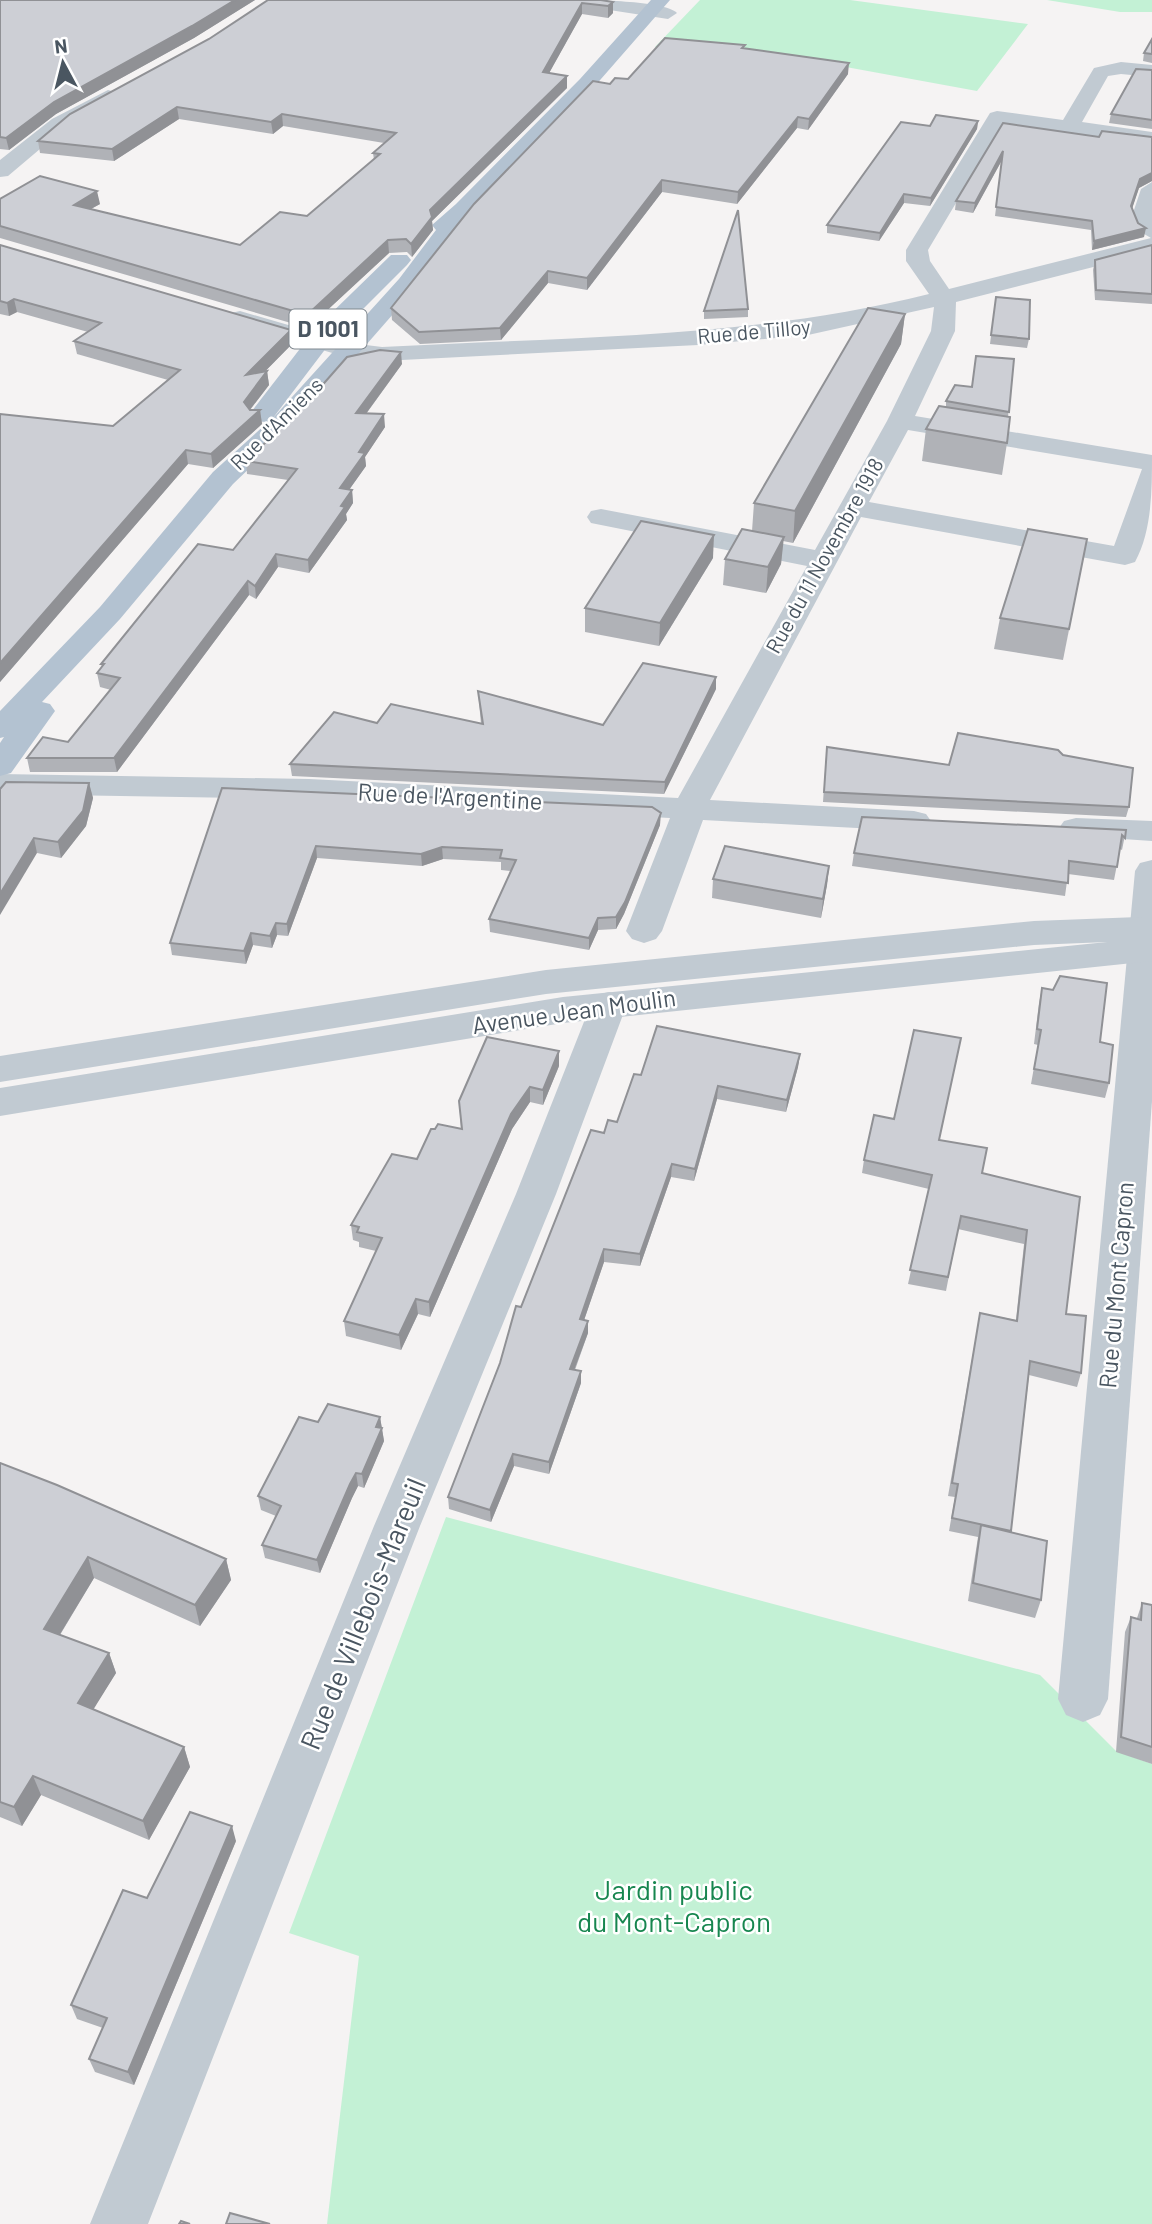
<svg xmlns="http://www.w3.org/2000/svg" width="1152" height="2224" font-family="Barlow,sans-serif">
  <rect width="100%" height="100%" fill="#f5f3f3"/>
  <g fill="#c3f1d5">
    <polygon points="700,0 850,0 1028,24 977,91 835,65 655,47"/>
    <polygon points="1047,0 1152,0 1152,12 1120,12"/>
    <polygon points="446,1517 1040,1675 1116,1751 1152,1764 1152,2224 327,2224 359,1956 289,1933"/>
  </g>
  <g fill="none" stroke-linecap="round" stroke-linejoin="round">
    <g fill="#c1cad2" fill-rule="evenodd">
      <path d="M568,0c21,0 96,0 109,13l-9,6 -91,-14z"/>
      <path d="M1121,62l31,3v12l-31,-3 -13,2 -26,46 70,10v12l-149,-20 -75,126 2,11 19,28 202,-51 -12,-7 -7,-15 9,-27 11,-7v70l-196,50 -1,29 -40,85 237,39c0,35 0,76 -17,107l-10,3 -264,-48 -151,283 204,11 12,3 5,7 -5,7 -12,3 -211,-11 -41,111 -6,8 -12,4 -12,-4 -6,-8 44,-113 -361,-19 -309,-5v-20l309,5 369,19 129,-232 -206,-41 -10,-2 -4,-6 4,-6 10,-2 214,41 72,-129 44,-90 3,-24 -126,28 -110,10 -316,16 -43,-6 -108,-32 -3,-5 3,-5 9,-2 110,32 32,4c183,-10 369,-8 547,-53l-23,-33v-11l84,-137 7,-2 66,9 31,-52zM908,430l234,39 -28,77 -245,-44z"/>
      <polygon points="108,90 115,92 118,96 115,100 66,127 8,176 0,177 0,160 52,119"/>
      <polygon points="1076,818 1152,821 1152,841 1064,835 1059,828 1064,821"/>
      <polygon points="1152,860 1152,1101 1108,1699 1100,1715 1083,1722 1066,1715 1058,1699 1135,871 1140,863"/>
      <polygon points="609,992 622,995 627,1004 556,1194 420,1526 148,2224 90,2224 374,1526 516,1194 591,1004 596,995"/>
    </g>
    <polygon fill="#c1cad2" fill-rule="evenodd" points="1139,917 1152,922 1152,961 563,1023 0,1116 0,1088 563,997 1107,942 1034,945 546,994 0,1082 0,1056 546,970 1034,921"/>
    <polygon fill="#b3c2d1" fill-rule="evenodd" points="651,0 670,0 594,87 472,214 415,289 303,417 233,484 120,619 42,702 50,704 55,711 11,773 0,776 0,743 4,737 0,738 0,711 100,607 213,472 268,422 252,421 248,416 316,328 391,255 407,255 411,260 407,265 333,339 273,418 399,279 436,230 432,225 456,204 580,79"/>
  </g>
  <g fill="#b0b2b7">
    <polygon points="0,0 255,0 194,38 56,114 9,150 0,149"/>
    <polygon points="268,0 613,2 613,13 608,18 582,14 549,73 567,88 432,221 433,230 412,257 407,252 389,253 308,328 0,238 0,199 100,204 91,209 240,245 307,216 374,160 373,153 384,143 283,126 273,134 179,119 114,161 40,153 38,141 209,39"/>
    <polygon points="1152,39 1152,63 1143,61 1144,53"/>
    <polygon points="744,48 848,74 808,130 797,128 737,204 662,192 587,290 548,283 501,340 420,344 392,320 391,308 610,84"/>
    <polygon points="1152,70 1152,129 1109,123 1111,114"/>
    <polygon points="978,121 977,129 930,206 904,203 879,241 827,233 827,225 930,126"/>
    <polygon points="1003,123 1099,137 1152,137 1152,181 1139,188 1132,208 1144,237 1092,250 1091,230 995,216 1002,160 973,213 955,210 956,201"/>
    <polygon points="0,245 292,344 265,371 267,371 269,385 250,410 260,410 262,424 213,468 188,464 0,682 0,414 113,426 168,380 77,354 74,341 88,332 17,312 9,316 0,314"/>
    <polygon points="1152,245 1152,304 1095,300 1093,270 1095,260"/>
    <polygon points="996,297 1029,339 1027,348 990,344"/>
    <polygon points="748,309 748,317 704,319 704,311"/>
    <polygon points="905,314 901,344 793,543 783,541 781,564 766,593 723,585 725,559 752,531 754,503"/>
    <polygon points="1014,359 1008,417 1007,443 1002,475 922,461 926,429 946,407 946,401 972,387"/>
    <polygon points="402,364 366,414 385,427 365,457 366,466 349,490 352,490 353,503 346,514 347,520 309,573 278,567 256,599 249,595 117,772 30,772 27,758 68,742 111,690 100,687 97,673 102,667 101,664 233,550 288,480 247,474 246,461"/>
    <polygon points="1087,539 1063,660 994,649 1000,618"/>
    <polygon points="713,558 659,646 585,632 585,608"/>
    <polygon points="716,689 664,794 292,776 290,764 377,723 481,724 478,691 603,725"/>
    <polygon points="1063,755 1129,807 1126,817 823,802 826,757 949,765"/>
    <polygon points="89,783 93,798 86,826 61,858 37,853 0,789"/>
    <polygon points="222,788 660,825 624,914 616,929 598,930 589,950 490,932 489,919 511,871 501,870 501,862 443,859 422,866 317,858 288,936 277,935 272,948 253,945 246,964 172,955 170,943"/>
    <polygon points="1126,830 1122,850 1120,849 1114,880 1068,874 1065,896 852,866 854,853"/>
    <polygon points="829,866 827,885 821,918 712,898 713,879"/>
    <polygon points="1042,988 1100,1042 1109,1083 1105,1098 1031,1084 1038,1045 1034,1044 1039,1003"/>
    <polygon points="800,1054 798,1067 786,1112 717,1099 694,1181 671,1177 640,1266 604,1262 584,1320 588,1333 575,1370 581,1383 549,1474 514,1466 491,1522 449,1509 448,1497 500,1363 521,1307 604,1133 617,1122 641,1075"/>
    <polygon points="559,1066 543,1105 530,1102 512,1129 430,1317 418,1314 401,1350 346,1336 344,1321 376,1251 359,1247 359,1242 353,1240 351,1225 417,1159 435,1129 461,1129 459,1101"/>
    <polygon points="894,1119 939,1140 982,1173 1080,1197 1066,1314 1081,1373 1077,1387 1029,1375 1011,1532 1041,1600 1035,1618 968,1601 978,1537 949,1531 955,1497 948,1496 980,1313 1016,1320 1024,1244 958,1229 946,1291 908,1284 929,1189 862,1173 864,1160"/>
    <polygon points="380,1417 384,1441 364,1488 358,1486 352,1498 320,1573 265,1558 262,1545 276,1516 261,1510 258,1496 318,1422"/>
    <polygon points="0,1463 226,1559 231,1580 200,1626 94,1578 60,1635 109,1653 116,1673 93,1709 184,1747 190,1767 149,1840 41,1795 22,1826 0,1817"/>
    <polygon points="1142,1603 1152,1605 1152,1764 1116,1752 1125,1632 1131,1617 1137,1618"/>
    <polygon points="236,1841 134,2085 95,2072 89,2059 103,2028 77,2019 71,2005 147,1898"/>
  </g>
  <g fill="#909195">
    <polygon points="235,0 255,0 194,38 56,114 9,150 6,138 54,102"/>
    <polygon points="613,2 613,13 608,18 608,6"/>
    <polygon points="582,3 582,14 543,84 543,72"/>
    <polygon points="849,63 848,74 808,130 809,119"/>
    <polygon points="567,76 567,88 432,221 433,230 412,257 411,244 430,210"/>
    <polygon points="177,107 179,119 114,161 112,149"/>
    <polygon points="282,114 283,126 273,134 271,122"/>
    <polygon points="798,117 797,128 737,204 738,192"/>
    <polygon points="978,121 977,129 930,206 931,198"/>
    <polygon points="1003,151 1002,160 973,213 975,203"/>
    <polygon points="1152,173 1152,181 1139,188 1130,215 1131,206 1140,179"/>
    <polygon points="662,180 662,192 587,290 587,278"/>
    <polygon points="97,191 100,204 76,217 74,205"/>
    <polygon points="904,194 904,203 879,241 880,233"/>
    <polygon points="1146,228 1144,237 1092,250 1094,241"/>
    <polygon points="388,240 389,253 308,328 307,315"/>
    <polygon points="548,271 548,283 501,340 500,328"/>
    <polygon points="14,299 17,312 9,316 7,303"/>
    <polygon points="905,314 901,344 793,543 795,511"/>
    <polygon points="291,330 292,344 248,389 246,375"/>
    <polygon points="401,352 402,364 357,426 356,413"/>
    <polygon points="267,371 269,385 245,416 244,402"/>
    <polygon points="260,410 262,424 213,468 211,454"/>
    <polygon points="384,414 385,427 365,457 366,466 341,501 340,488 359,452"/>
    <polygon points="186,450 188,464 0,682 0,663"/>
    <polygon points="352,490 353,503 346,514 347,520 309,573 308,560 341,506"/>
    <polygon points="714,535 713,558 659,646 660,623"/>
    <polygon points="784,537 781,564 766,593 768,567"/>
    <polygon points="276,554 278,567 256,599 255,586"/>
    <polygon points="248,581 249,595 117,772 114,758"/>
    <polygon points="716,677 716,689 664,794 665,782"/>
    <polygon points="89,783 93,798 86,826 61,858 58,842"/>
    <polygon points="661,813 660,825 624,914 616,929 616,917"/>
    <polygon points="34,838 37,853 0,915 0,894"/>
    <polygon points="316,846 317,858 288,936 287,924"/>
    <polygon points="442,847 443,859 422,866 421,854"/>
    <polygon points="829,866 827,885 821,918 823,899"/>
    <polygon points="598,918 598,930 589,950 589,938"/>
    <polygon points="276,923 277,935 272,948 270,936"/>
    <polygon points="251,933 253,945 246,964 244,951"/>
    <polygon points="559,1051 559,1066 543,1105 543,1090"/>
    <polygon points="800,1054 798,1067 786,1112 787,1100"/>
    <polygon points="718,1086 717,1099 694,1181 695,1169"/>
    <polygon points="530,1087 530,1102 512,1129 430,1317 429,1302 511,1114"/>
    <polygon points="672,1164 671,1177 640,1266 640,1254"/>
    <polygon points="604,1249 604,1262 580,1332 580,1319"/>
    <polygon points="416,1299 418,1314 401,1350 399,1335"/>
    <polygon points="588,1321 588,1333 570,1381 570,1369"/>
    <polygon points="581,1371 581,1383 549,1474 549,1462"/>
    <polygon points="380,1417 384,1441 364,1488 362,1474"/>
    <polygon points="513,1454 514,1466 491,1522 490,1510"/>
    <polygon points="356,1473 358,1486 352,1498 320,1573 317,1560 350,1484"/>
    <polygon points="88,1557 94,1578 51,1649 44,1629"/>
    <polygon points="226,1559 231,1580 200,1626 195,1605"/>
    <polygon points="109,1653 116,1673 85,1723 78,1703"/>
    <polygon points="184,1747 190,1767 149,1840 143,1821"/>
    <polygon points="33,1776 41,1795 22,1826 14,1807"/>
    <polygon points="232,1826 236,1841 134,2085 128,2072"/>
  </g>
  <g fill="#cdcfd5" stroke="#909195" stroke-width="2">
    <polygon points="0,0 235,0 192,26 54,102 6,138 0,137"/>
    <polygon points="268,0 601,0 613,2 608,6 582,3 543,72 567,76 430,210 432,217 411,244 406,239 388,240 307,315 0,226 0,199 40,176 97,191 74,205 240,245 280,212 307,216 380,154 373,153 396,133 282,114 271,122 177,107 112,149 38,141 70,114 209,39"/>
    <polygon points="665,38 745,45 742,48 849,63 809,119 798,117 738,192 662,180 587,278 548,271 500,328 419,332 391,308 474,204 593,81 610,84 615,78 628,79"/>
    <polygon points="1152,39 1152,54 1144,53"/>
    <polygon points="1136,69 1152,70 1152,120 1111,114"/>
    <polygon points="936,115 978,121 931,198 904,194 880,233 827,225 901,122 930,126"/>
    <polygon points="1003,123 1099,137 1102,131 1152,137 1152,173 1140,179 1131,206 1138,223 1146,228 1094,241 1092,221 996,207 1003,151 975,203 956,201"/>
    <polygon points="738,210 748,309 704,311"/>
    <polygon points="0,245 291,330 246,375 267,371 244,402 250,410 260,410 211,454 186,450 0,663 0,414 113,426 180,370 74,341 101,323 14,299 7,303 0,301"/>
    <polygon points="1152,245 1152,294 1096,290 1095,260"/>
    <polygon points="996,297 1030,300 1029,339 991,335"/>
    <polygon points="868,308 905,314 795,511 754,503"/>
    <polygon points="380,350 401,352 356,413 384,414 359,452 365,453 340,488 352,490 341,506 345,507 308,560 276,554 255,586 248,581 114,758 27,758 43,737 68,742 120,678 97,673 104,664 101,664 198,544 233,550 297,469 246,461 304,406 347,357"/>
    <polygon points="976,356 1014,359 1009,412 946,401 955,385 972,387"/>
    <polygon points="939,406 1010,417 1007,443 926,429"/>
    <polygon points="641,521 714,535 660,623 585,608"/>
    <polygon points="742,529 784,537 768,567 725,559"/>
    <polygon points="1028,529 1087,539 1069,629 1000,618"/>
    <polygon points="643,663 716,677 665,782 290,764 334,712 377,723 391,704 483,724 478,691 603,725"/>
    <polygon points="958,733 1058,750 1063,755 1133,768 1129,807 824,792 827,747 949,765"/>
    <polygon points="6,782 89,783 83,811 58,842 34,838 0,894 0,789"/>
    <polygon points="222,788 652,807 661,813 625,902 616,917 598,918 589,938 489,919 516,860 500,858 502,850 442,847 421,854 316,846 287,924 276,923 270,936 251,933 244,951 170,943"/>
    <polygon points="862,817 1126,830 1125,838 1122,835 1117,867 1069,861 1068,883 854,853"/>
    <polygon points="725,846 829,866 823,899 713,879"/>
    <polygon points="1060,976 1107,983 1100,1042 1113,1045 1109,1083 1034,1069 1041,1030 1037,1029 1042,988 1053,990"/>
    <polygon points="657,1026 800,1054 787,1100 718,1086 695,1169 672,1164 640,1254 604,1249 580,1319 588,1321 570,1369 581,1371 549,1462 513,1454 490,1510 448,1497 500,1363 516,1306 521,1307 591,1130 604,1133 608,1120 617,1122 634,1074 641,1075"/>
    <polygon points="914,1030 961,1038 939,1140 987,1148 982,1173 1080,1197 1066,1314 1086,1316 1081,1373 1030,1361 1011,1531 952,1518 958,1484 952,1483 980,1313 1017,1321 1027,1230 961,1216 948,1277 910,1270 932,1175 864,1160 874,1115 894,1119"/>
    <polygon points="487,1037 559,1051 543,1090 530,1087 511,1114 429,1302 416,1299 399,1335 344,1321 382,1238 357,1232 359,1227 351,1225 392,1154 417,1159 431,1129 435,1129 438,1124 462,1129 459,1101"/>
    <polygon points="328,1404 380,1417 376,1427 382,1428 362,1474 356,1473 350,1484 317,1560 262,1545 281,1506 258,1496 299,1417 318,1422"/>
    <polygon points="0,1463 57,1485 226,1559 195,1605 88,1557 44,1629 109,1653 78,1703 184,1747 143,1821 33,1776 14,1807 0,1802"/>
    <polygon points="981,1525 1047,1541 1041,1600 973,1583"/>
    <polygon points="1142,1603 1152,1605 1152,1747 1121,1737 1131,1617 1141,1620"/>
    <polygon points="190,1812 232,1826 128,2072 89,2059 107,2018 71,2005 123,1890 147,1898"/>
    <polygon points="230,2213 270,2224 226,2224"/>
    <polygon points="181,2221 190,2224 179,2224"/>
  </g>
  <g text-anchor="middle" stroke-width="5" stroke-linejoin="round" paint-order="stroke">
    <g font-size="21" fill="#4a5661" stroke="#fff">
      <text transform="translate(754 332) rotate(-5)" y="7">Rue de Tilloy</text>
      <text transform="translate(277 424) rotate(-45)" y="7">Rue d'Amiens</text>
      <text transform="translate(825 556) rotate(-61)" y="7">Rue du 11 Novembre 1918</text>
    </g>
    <rect fill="#fff" stroke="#808990" stroke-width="2" x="289.5" y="309.5" width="77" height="39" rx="5"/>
    <g font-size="23" font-weight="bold" fill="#4a5661">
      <text x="328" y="337">D 1001</text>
    </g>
    <g font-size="24" fill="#4a5661" stroke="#fff">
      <text transform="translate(450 797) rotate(3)" y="8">Rue de l'Argentine</text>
      <text transform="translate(574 1012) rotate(-8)" y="8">Avenue Jean Moulin</text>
      <text transform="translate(1117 1285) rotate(-85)" y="8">Rue du Mont Capron</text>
    </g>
    <g font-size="28" fill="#4a5661" stroke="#fff">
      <text transform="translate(363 1614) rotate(-68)" y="10">Rue de Villebois-Mareuil</text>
    </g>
    <g font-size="28" fill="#17864f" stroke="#fff">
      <text x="674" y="1900">Jardin public<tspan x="674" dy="32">du Mont-Capron</tspan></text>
    </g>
  </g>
  <g transform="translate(63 63) rotate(353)" stroke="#ffffff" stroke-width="5" paint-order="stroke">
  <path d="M0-5L12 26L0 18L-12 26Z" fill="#4a5661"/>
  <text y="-10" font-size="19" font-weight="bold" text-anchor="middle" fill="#4a5661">N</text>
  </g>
</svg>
